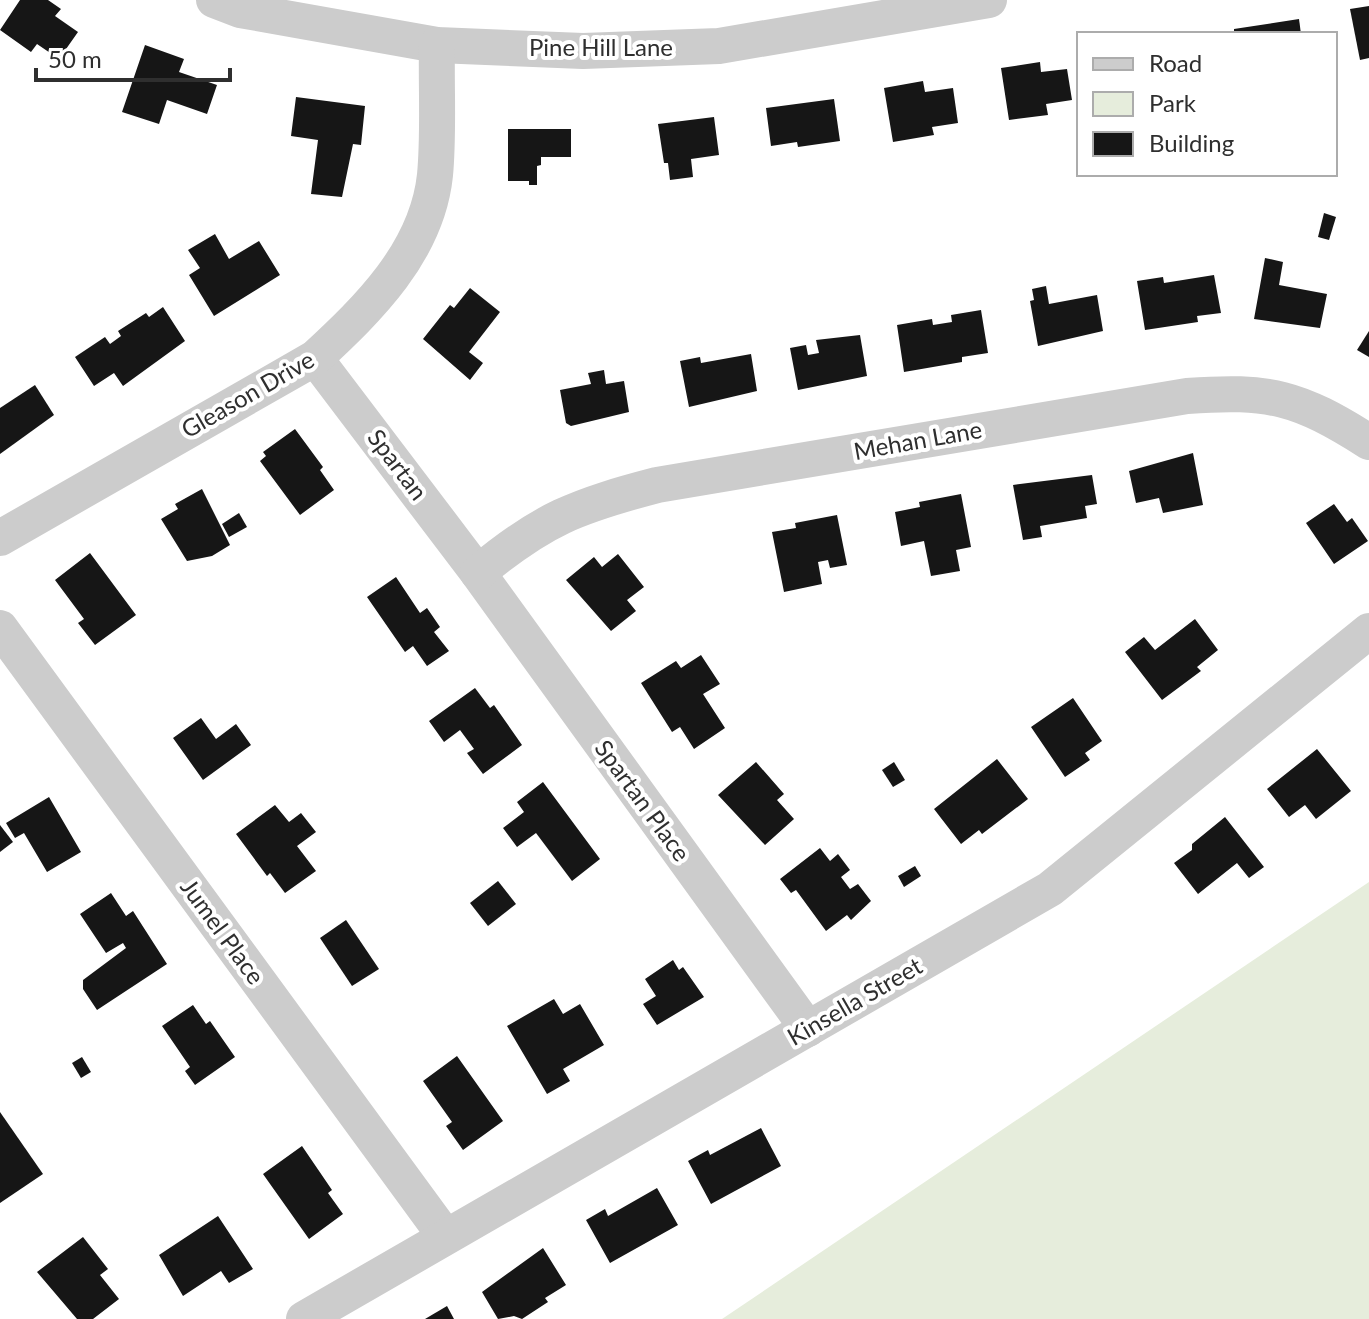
<svg xmlns="http://www.w3.org/2000/svg" width="1369" height="1319" font-family="Lato,sans-serif">
  <rect width="100%" height="100%" fill="#fff"/>
  <polygon fill="#e6eddc" points="1369,882 1369,1319 722,1319"/>
  <g fill="#161616">
    <polygon points="20,0 48,0 61,9 55,16 78,32 59,59 37,44 31,52 0,30"/>
    <polygon points="1369,6 1369,58 1360,60 1350,9"/>
    <polygon points="1299,19 1301,34 1234,34 1234,29"/>
    <polygon points="145,45 184,59 179,72 217,85 207,114 167,100 159,124 122,112"/>
    <polygon points="1040,62 1041,72 1067,69 1072,100 1046,104 1048,115 1009,120 1001,68"/>
    <polygon points="923,81 925,92 953,88 958,123 932,127 934,135 893,142 884,88"/>
    <polygon points="296,97 365,106 361,145 353,144 342,197 311,194 318,140 291,136"/>
    <polygon points="834,99 840,141 798,147 797,142 771,146 766,108"/>
    <polygon points="714,117 719,155 691,159 693,177 670,180 668,163 664,163 658,124"/>
    <polygon points="508,129 571,129 571,157 541,157 541,165 537,166 537,185 529,185 529,181 508,181"/>
    <polygon points="1324,213 1336,217 1329,240 1318,237"/>
    <polygon points="215,234 229,259 259,241 280,275 214,316 189,275 200,268 188,250"/>
    <polygon points="1265,258 1283,262 1279,285 1327,294 1320,328 1254,319"/>
    <polygon points="1214,275 1221,313 1197,316 1198,322 1145,330 1137,281 1163,277 1164,283"/>
    <polygon points="1046,286 1049,304 1097,295 1103,331 1038,346 1030,301 1034,300 1032,289"/>
    <polygon points="470,288 500,312 469,352 483,363 470,380 423,339 450,305 454,308"/>
    <polygon points="163,307 185,341 123,386 114,373 94,386 75,357 105,337 110,344 121,336 118,331 146,313 149,317"/>
    <polygon points="981,310 988,353 962,357 962,362 904,372 897,325 932,319 933,325 952,322 951,315"/>
    <polygon points="1369,331 1369,357 1357,350"/>
    <polygon points="860,335 867,376 798,390 790,348 806,345 808,355 819,353 816,340"/>
    <polygon points="751,354 757,391 689,407 680,361 700,357 701,363"/>
    <polygon points="604,370 606,384 624,381 629,412 571,426 566,423 560,390 591,384 588,373"/>
    <polygon points="35,385 54,415 0,454 0,408"/>
    <polygon points="295,429 323,467 320,470 334,490 300,515 260,461 266,456 263,452"/>
    <polygon points="1193,453 1203,505 1163,513 1159,498 1136,503 1129,471"/>
    <polygon points="1092,475 1097,504 1085,506 1087,518 1040,526 1042,537 1023,540 1013,485"/>
    <polygon points="202,489 230,545 212,556 187,561 161,519 178,509 175,504"/>
    <polygon points="961,494 971,547 956,550 960,571 931,576 924,541 901,546 895,512 920,507 919,502"/>
    <polygon points="1334,504 1347,522 1352,518 1368,541 1334,564 1306,523"/>
    <polygon points="239,513 247,527 229,537 222,524"/>
    <polygon points="837,515 847,565 830,568 828,560 818,562 822,584 784,592 772,532 796,528 795,523"/>
    <polygon points="90,553 136,615 95,645 78,623 84,619 55,580"/>
    <polygon points="618,554 644,587 627,600 636,611 611,631 566,580 594,557 602,567"/>
    <polygon points="396,577 420,613 427,608 440,627 434,632 449,651 427,666 413,646 405,652 367,597"/>
    <polygon points="1195,619 1218,650 1197,667 1201,671 1162,700 1125,652 1144,637 1155,650"/>
    <polygon points="701,655 720,684 703,694 725,728 694,749 680,727 672,732 641,683 676,661 681,668"/>
    <polygon points="475,688 490,708 494,705 522,745 483,774 467,753 474,749 460,730 444,742 429,721"/>
    <polygon points="1073,698 1102,741 1085,753 1090,760 1065,777 1031,727"/>
    <polygon points="201,718 216,739 236,724 251,745 203,780 173,738"/>
    <polygon points="1317,749 1351,791 1316,819 1305,805 1289,817 1267,789"/>
    <polygon points="997,759 1028,799 982,834 979,830 961,844 934,809"/>
    <polygon points="756,762 784,794 777,800 794,819 765,845 718,795"/>
    <polygon points="894,762 905,780 893,787 882,770"/>
    <polygon points="543,782 600,859 572,881 536,833 517,847 503,828 524,812 517,802"/>
    <polygon points="49,797 81,852 47,872 24,833 15,838 6,823"/>
    <polygon points="275,805 289,822 301,813 316,832 297,846 316,871 285,893 270,873 267,876 236,834"/>
    <polygon points="1225,817 1264,867 1249,878 1237,863 1198,894 1174,863 1192,850 1192,844"/>
    <polygon points="0,825 13,842 0,852"/>
    <polygon points="820,848 830,861 838,854 850,870 841,877 850,889 858,884 871,901 851,920 847,915 826,931 796,890 791,893 780,879"/>
    <polygon points="915,866 921,876 904,887 898,876"/>
    <polygon points="498,881 516,904 488,926 470,903"/>
    <polygon points="111,893 126,916 133,911 167,964 97,1010 83,989 83,980 126,948 123,943 106,953 80,914"/>
    <polygon points="346,920 379,969 352,986 320,938"/>
    <polygon points="673,960 679,970 683,967 704,997 657,1025 643,1004 656,996 645,979"/>
    <polygon points="554,999 563,1014 580,1004 604,1045 563,1069 570,1081 547,1094 507,1026"/>
    <polygon points="193,1005 206,1024 210,1021 235,1057 195,1085 185,1071 190,1067 162,1026"/>
    <polygon points="457,1056 503,1121 463,1150 446,1126 452,1122 423,1081"/>
    <polygon points="82,1057 91,1072 81,1078 72,1063"/>
    <polygon points="0,1112 43,1174 0,1203"/>
    <polygon points="761,1128 781,1166 711,1204 688,1161 708,1150 710,1155"/>
    <polygon points="302,1146 332,1190 328,1193 343,1214 309,1239 263,1174"/>
    <polygon points="657,1188 678,1225 610,1263 586,1220 605,1209 608,1216"/>
    <polygon points="218,1216 253,1269 229,1283 221,1271 183,1296 159,1255"/>
    <polygon points="83,1237 108,1269 100,1275 119,1299 93,1319 77,1319 37,1272"/>
    <polygon points="543,1248 566,1285 545,1298 548,1302 522,1319 514,1316 498,1319 482,1292"/>
    <polygon points="447,1306 454,1319 425,1319"/>
  </g>
  <g fill="none" stroke-linecap="round" stroke-linejoin="round">
    <g stroke="#ccc" stroke-width="36">
      <polyline points="214,0 240,10 437,45 583,51 719,46 989,0"/>
      <polyline points="315,358 478,573 808,1029"/>
      <path d="M0,538l315,-180c53,-49 112,-106 120,-183 4,-42 1,-87 2,-130"/>
      <path d="M478,573c64,-54 99,-67 179,-88l530,-89c83,-6 111,1 182,46"/>
      <polyline points="0,628 445,1236"/>
      <polyline points="304,1319 1050,889 1369,631"/>
    </g>
  </g>
  <g text-anchor="middle" stroke-width="8" stroke-linejoin="round" paint-order="stroke">
    <g font-size="24" fill="#2f2f2f" stroke="#fff">
      <text x="601" y="56">Pine Hill Lane</text>
      <text transform="translate(248 395) rotate(-30)" y="8">Gleason Drive</text>
      <text transform="translate(918 441) rotate(-10)" y="8">Mehan Lane</text>
      <text transform="translate(397 465) rotate(53)" y="8">Spartan</text>
      <text transform="translate(642 801) rotate(54)" y="8">Spartan Place</text>
      <text transform="translate(222 932) rotate(54)" y="8">Jumel Place</text>
      <text transform="translate(855 1002) rotate(-30)" y="8">Kinsella Street</text>
    </g>
  </g>
  <rect x="1077" y="32" width="260" height="144" fill="#ffffff" stroke="#acacac" stroke-width="2"/>
  <rect x="1093" y="58" width="40" height="12" fill="#cccccc" stroke="#acacac" stroke-width="2"/>
  <text x="1149" y="72" font-size="24" fill="#2f2f2f">Road</text>
  <rect x="1093" y="92" width="40" height="24" fill="#e6eddc" stroke="#acacac" stroke-width="2"/>
  <text x="1149" y="112" font-size="24" fill="#2f2f2f">Park</text>
  <rect x="1093" y="132" width="40" height="24" fill="#161616" stroke="#acacac" stroke-width="2"/>
  <text x="1149" y="152" font-size="24" fill="#2f2f2f">Building</text>
  <path d="M36 68v12h194v-12" fill="none" stroke="#2f2f2f" stroke-width="4"/>
  <text x="48" y="68" font-size="24" fill="#2f2f2f" stroke="#ffffff" stroke-width="6" paint-order="stroke">50 m</text>
</svg>
